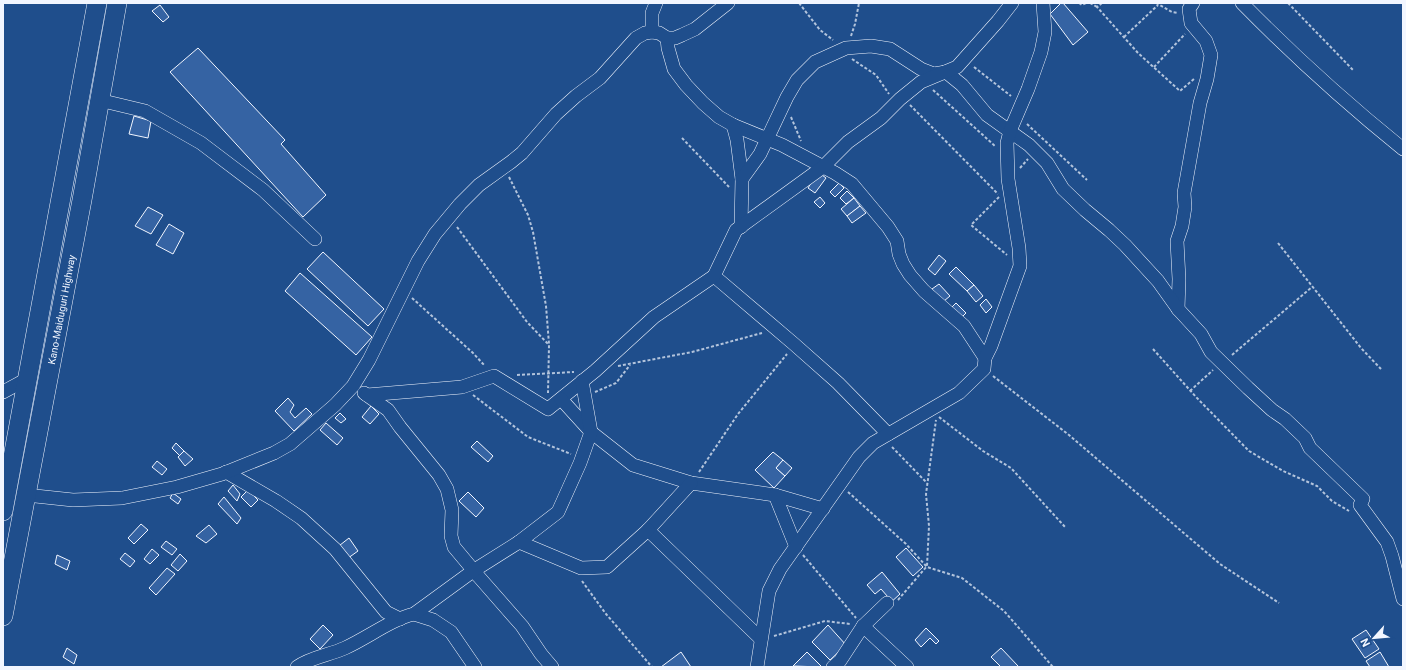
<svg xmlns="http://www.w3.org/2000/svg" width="1406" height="670" font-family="Roboto,sans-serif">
  <rect width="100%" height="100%" fill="#1f4e8c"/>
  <g fill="#3563a3" stroke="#f2f6ff">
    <polygon points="1061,3 1063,3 1088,32 1073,45 1050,14"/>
    <polygon points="160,5 169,17 163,22 152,11"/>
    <polygon points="198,48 285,140 281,144 326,195 303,217 170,72"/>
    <polygon points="134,116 151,121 148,138 129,134"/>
    <polygon points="818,172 826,178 815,193 808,188"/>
    <polygon points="839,183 844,188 835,197 830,192"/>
    <polygon points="847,191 854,198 846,204 840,198"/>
    <polygon points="820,197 825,203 820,208 814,202"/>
    <polygon points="854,198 860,206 847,216 841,209"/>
    <polygon points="860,206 866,213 852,223 847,216"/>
    <polygon points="148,207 163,215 151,234 135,226"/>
    <polygon points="169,224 184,233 173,254 156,245"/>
    <polygon points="323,252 384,309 368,326 307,269"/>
    <polygon points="939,255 946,261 935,275 928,269"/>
    <polygon points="956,267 974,285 967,291 949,274"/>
    <polygon points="300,273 372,337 356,355 285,291"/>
    <polygon points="939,284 950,296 944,301 932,289"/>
    <polygon points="974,285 983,296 976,302 967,291"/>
    <polygon points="986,299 992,307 986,313 980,305"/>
    <polygon points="956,303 966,313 961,318 951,308"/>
    <polygon points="288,398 294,405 290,412 295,418 306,408 312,414 294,431 275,411"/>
    <polygon points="371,406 379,414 370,424 362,417"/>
    <polygon points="340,413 346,419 341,423 335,418"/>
    <polygon points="326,423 343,438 337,445 320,430"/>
    <polygon points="477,441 493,456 488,462 471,447"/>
    <polygon points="176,443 184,451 180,456 172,448"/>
    <polygon points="184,451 193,459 185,466 178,457"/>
    <polygon points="773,452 783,460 776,468 785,476 774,488 755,470"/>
    <polygon points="783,460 792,468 785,476 776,468"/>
    <polygon points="157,461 167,469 162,475 152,467"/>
    <polygon points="233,485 240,494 237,501 228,491"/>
    <polygon points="248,490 258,500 251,507 241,497"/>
    <polygon points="468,492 484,508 476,517 459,501"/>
    <polygon points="173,493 181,499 178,504 170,498"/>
    <polygon points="224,497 241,518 237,524 218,504"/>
    <polygon points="141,524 148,530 134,544 128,538"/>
    <polygon points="209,525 217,534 206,543 196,536"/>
    <polygon points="349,538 358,551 344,561 335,549"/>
    <polygon points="166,541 177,549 172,555 161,547"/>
    <polygon points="906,548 923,567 913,576 896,557"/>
    <polygon points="152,549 159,555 150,564 144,559"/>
    <polygon points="125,553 135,561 130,567 120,559"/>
    <polygon points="180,554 187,561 178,571 171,565"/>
    <polygon points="57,555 70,561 67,570 55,564"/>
    <polygon points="167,568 175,574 156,595 149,588"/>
    <polygon points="882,572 900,594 889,604 888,597 881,589 875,594 867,585"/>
    <polygon points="323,625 333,635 320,649 310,639"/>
    <polygon points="828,625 846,645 830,660 812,642"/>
    <polygon points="926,628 939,641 936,644 930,638 921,647 915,640"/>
    <polygon points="1366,630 1379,649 1365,658 1352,639"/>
    <polygon points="67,648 77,655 74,664 63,657"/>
    <polygon points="1001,648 1018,666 1017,667 1001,667 991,657"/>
    <polygon points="681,652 691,667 661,667"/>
    <polygon points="807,652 822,667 793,666"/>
    <polygon points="1380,652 1389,667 1370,667 1366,661"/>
  </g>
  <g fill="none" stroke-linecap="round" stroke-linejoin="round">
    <g stroke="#f2f6ff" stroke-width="14">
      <g id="minor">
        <polyline points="1193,3 1189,9 1191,23 1206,41 1211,55 1207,79 1200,103 1184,193 1185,207 1182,226 1177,241 1179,279 1178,309 1201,334 1211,352 1248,388 1272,410 1285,419 1305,438 1310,448 1363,499 1360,505 1387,542 1392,556 1403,599"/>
        <path d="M1242,3c51,52 104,100 161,146"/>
        <polyline points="652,32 652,13 656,3"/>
        <polyline points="667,38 668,48 674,69 686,85 703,103 719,117 733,125 782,145 835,173 852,184 888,227 897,241 899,254 903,264 910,275 924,291 964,326 985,358"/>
        <polyline points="99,100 145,111 201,143 263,190 315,239"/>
        <polyline points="733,125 737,140 742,179"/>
        <polyline points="741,227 742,179 760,154 787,97 797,80 815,62 846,48 871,46 890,49 921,69 934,74 946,72 962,85 987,115 1029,145 1047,163 1063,189 1085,210 1109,230 1125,245 1158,281 1178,309"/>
        <polyline points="714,276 794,344 838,383 888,434"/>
        <polyline points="3,392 27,379"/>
        <polyline points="364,393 388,410 400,427 439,475 447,489 452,510 451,536 454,547 479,577 522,626 541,654 552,667"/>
        <polyline points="367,395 462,387 494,376 548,409 595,371 654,317 714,276 736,230 823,167 848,142 881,118 900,99 921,82 957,67 998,21 1012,3"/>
        <polyline points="561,399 591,432 633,465 691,483 775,495"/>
        <polyline points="226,472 276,501 301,518 335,549 386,612 400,619"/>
        <polyline points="691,483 648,530 761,639"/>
        <polyline points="26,495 73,500 122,498 177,487 222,474 274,453 290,444 335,405 353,386 369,360 418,261 435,234 460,204 479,185 511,162 522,153 556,114 576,96 600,78 636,38 645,33 652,32 659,33 667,38 675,38 682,35 695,29 728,3"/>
        <polyline points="519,542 558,512 580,463 591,432 582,381"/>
        <polyline points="796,547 775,495 823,509"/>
        <polyline points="414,614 433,620 451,632 475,667"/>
        <polyline points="863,626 907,667"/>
        <path d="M297,667c14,-10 33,-12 48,-19 24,-11 45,-28 69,-34l59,-43 46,-29 62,26 26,-1 41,-37"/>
        <polyline points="757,667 769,591 780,569 859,457 873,443 959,393 984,369 985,358 991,346 1020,266 1019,248 1008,179 1007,143 1010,131 1028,89 1041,52 1045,32 1043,3"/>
        <polyline points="833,667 840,661 863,626 887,603"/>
      </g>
    </g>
    <g stroke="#f2f6ff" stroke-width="20">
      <g id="highway">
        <polyline points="3,511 97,3"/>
        <path id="s1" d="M3,616l79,-416 35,-197"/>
      </g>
    </g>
    <g stroke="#b3c4dc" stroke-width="2" stroke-dasharray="3 2" stroke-linecap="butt">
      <polyline points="799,3 820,30 833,40"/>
      <polyline points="1079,3 1082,5 1086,3"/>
      <polyline points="1090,3 1097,7"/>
      <polyline points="1102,3 1097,7 1138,53 1180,91 1194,79"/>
      <polyline points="1156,3 1172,12 1178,13"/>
      <polyline points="1288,3 1354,71"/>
      <polyline points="851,36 855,24 859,3"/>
      <polyline points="1124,37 1158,5"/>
      <polyline points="852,59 876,75 889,94"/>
      <polyline points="974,67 1011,96"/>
      <polyline points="1154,67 1185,34"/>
      <polyline points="933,90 995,146"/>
      <polyline points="910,105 998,194"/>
      <polyline points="791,117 801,141"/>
      <polyline points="1027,124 1087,180"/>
      <polyline points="682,138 729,187"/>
      <polyline points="1020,168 1028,159"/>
      <polyline points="509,177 528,215 533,232 546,306 549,344"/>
      <polyline points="999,197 971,225 1007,255"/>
      <polyline points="457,227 527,322 549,345 548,393"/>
      <polyline points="1278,243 1361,348 1381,369"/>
      <polyline points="412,298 473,353 485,366"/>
      <polyline points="1153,349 1196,397 1249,451 1283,471 1317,486 1332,501 1349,511"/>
      <polyline points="1232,355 1312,287"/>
      <polyline points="618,366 692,352 762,333"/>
      <polyline points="517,375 574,372"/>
      <polyline points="993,376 1069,435 1220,564 1279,603"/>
      <polyline points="1190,391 1213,370"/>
      <polyline points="595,392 616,383 630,365"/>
      <polyline points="473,395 528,437 571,454"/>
      <polyline points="939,417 983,451 1011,468 1066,528"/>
      <polyline points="892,447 927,483"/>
      <polyline points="699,472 738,414 787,354"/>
      <polyline points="848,492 906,544 927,567 962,578 1004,611 1053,667"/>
      <polyline points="803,555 856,618"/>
      <polyline points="582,581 606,614 652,667"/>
      <polyline points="898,600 927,566 929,526 926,494 936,420"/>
      <polyline points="774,636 825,621 850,624"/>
    </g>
    <use href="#minor" stroke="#1f4e8c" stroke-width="13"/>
    <use href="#highway" stroke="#1f4e8c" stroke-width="19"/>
  </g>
  <g text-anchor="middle" stroke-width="3" stroke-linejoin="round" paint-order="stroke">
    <g font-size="10" fill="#f2f6ff" stroke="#1f4e8c">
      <text dy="4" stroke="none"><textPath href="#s1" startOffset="312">Kano-Maiduguri Highway</textPath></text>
    </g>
  </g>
  <rect width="1406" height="670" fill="none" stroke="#f2f6ff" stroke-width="8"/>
  <g transform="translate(1374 638) rotate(243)" stroke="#1f4e8c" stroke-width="3" paint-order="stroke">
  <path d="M0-3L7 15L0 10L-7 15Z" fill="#f2f6ff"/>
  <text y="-6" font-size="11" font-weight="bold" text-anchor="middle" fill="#f2f6ff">N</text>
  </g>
</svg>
